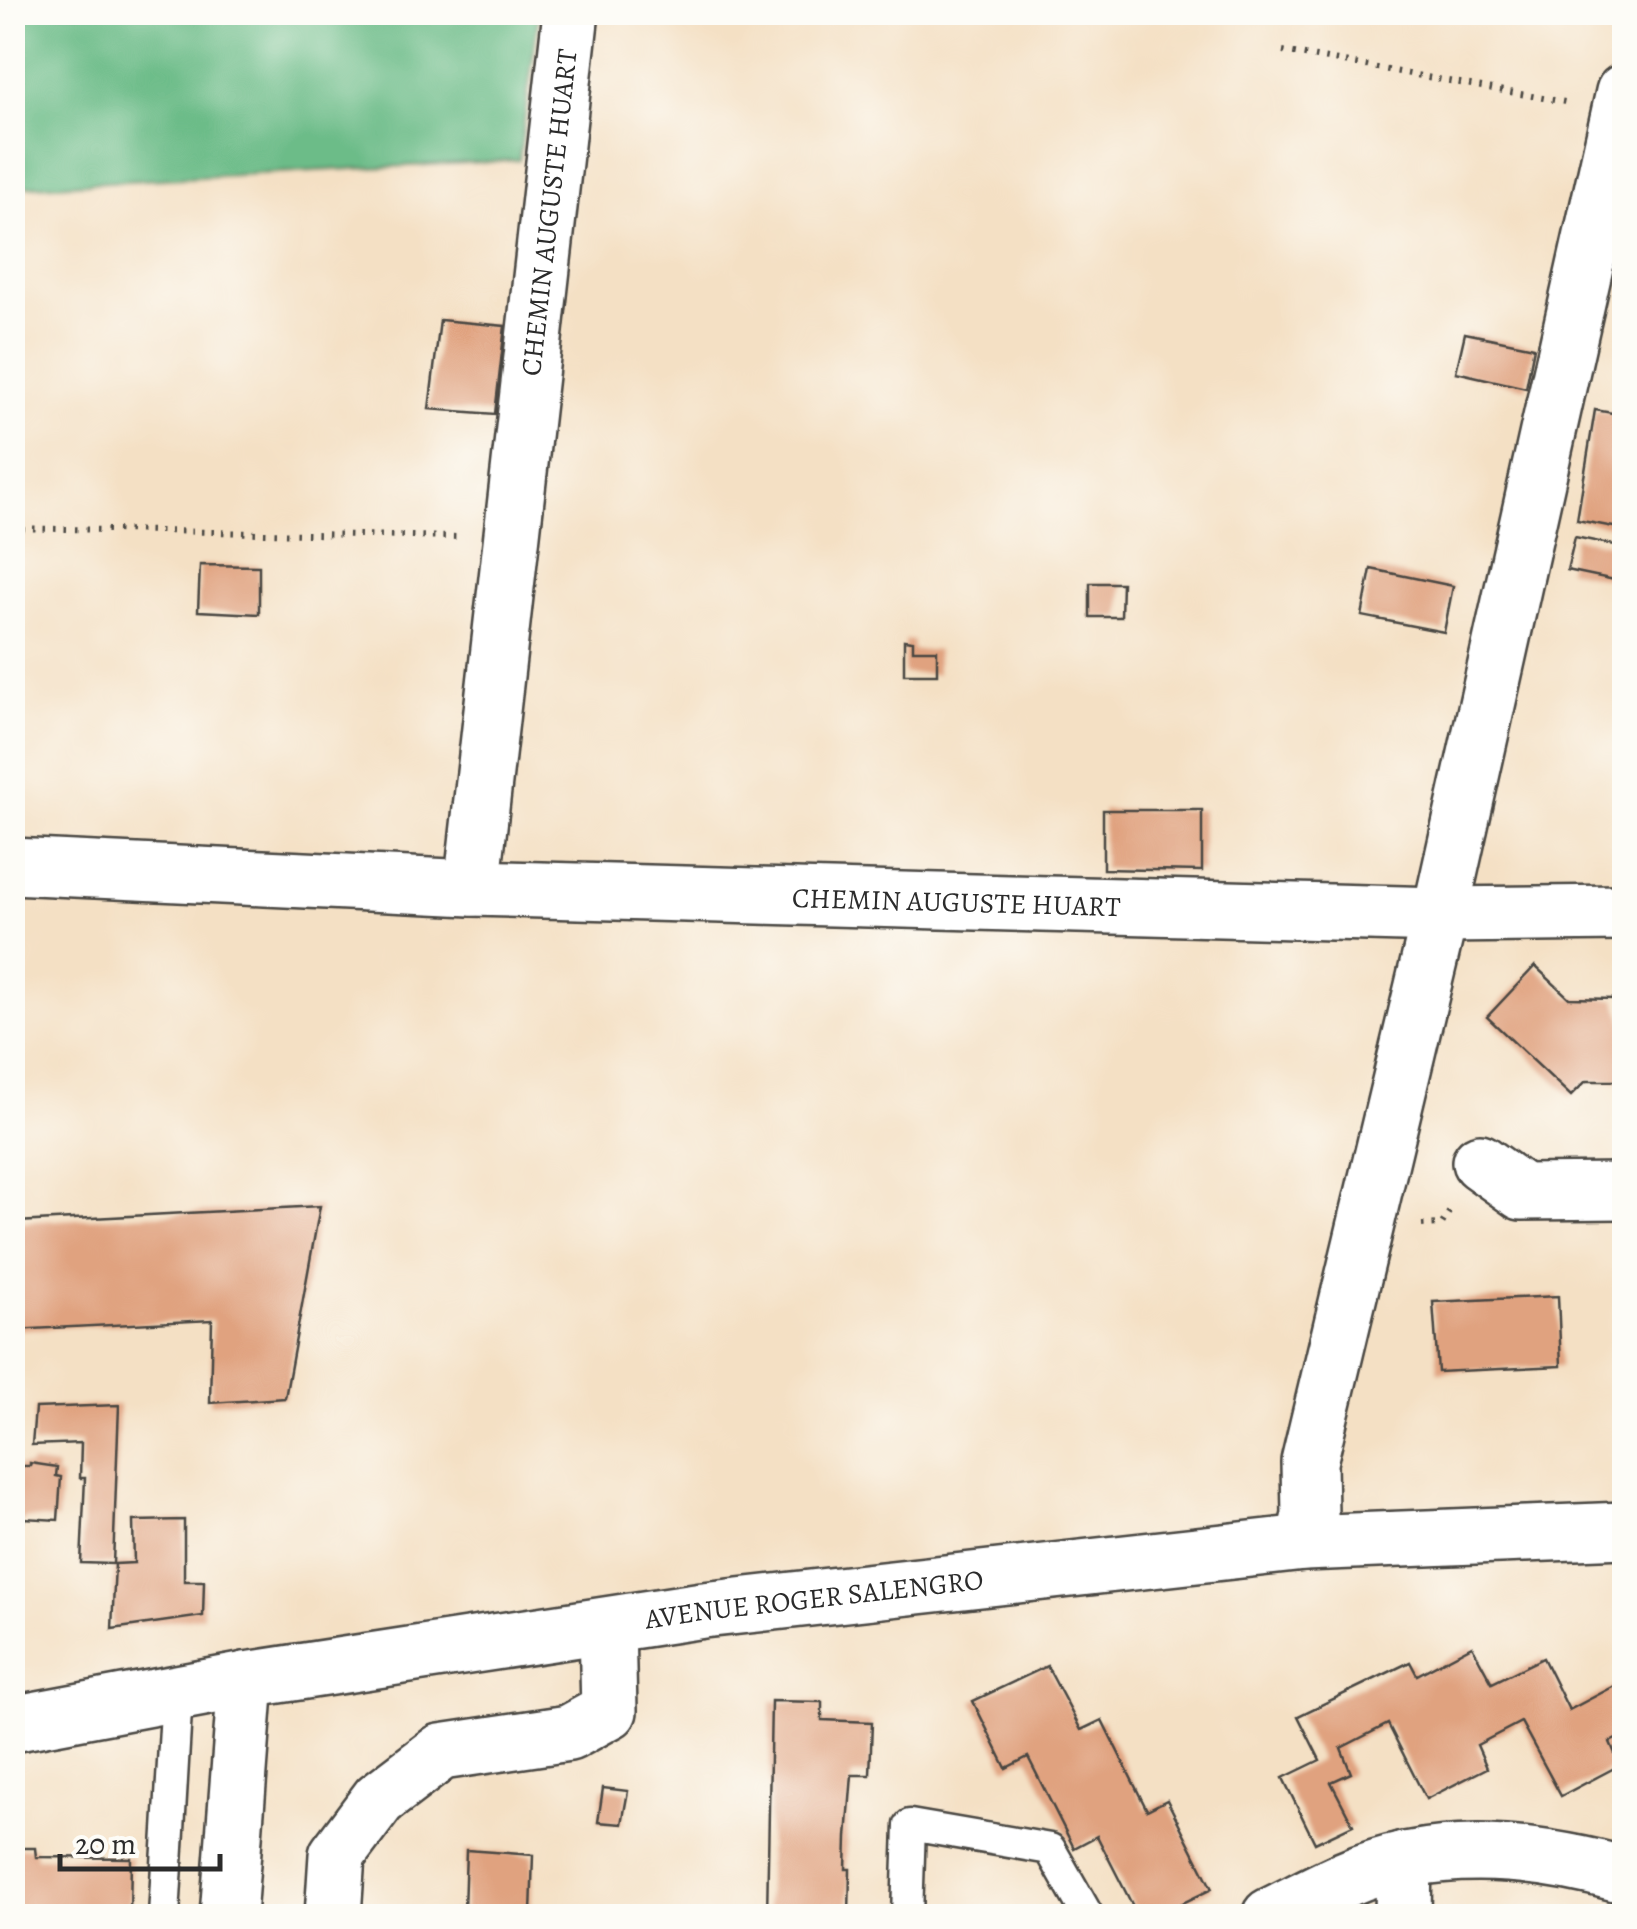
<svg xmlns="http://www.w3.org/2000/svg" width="1637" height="1929" font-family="Alegreya,serif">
  <rect width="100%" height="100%" fill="#fdfcf7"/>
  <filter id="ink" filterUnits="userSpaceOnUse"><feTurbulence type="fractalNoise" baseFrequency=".01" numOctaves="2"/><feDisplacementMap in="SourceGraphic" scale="20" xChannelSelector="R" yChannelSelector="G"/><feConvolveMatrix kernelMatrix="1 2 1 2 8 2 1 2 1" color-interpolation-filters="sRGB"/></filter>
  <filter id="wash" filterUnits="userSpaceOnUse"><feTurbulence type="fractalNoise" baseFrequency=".0048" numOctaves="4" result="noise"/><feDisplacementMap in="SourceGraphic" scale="40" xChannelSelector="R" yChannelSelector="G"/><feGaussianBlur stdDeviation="2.25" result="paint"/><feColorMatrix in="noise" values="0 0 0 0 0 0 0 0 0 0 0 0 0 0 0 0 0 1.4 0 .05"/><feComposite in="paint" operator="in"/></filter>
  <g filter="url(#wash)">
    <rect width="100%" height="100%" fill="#f4e0c4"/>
    <polygon fill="#6cbc88" stroke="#4c745a" stroke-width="2.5" points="13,12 539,13 519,160 13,187"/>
    <g id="blocks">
      <g fill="#e0a27f">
        <polygon points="440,320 505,326 495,414 429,409"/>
        <polygon points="1465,333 1534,347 1526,388 1456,372"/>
        <polygon points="1595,410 1624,415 1624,529 1577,520"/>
        <polygon points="1575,537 1624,547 1624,582 1567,570"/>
        <polygon points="200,565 259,566 259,614 198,611"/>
        <polygon points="1371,569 1453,586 1444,632 1362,616"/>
        <polygon points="1090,583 1122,583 1121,617 1090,617"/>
        <polygon points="904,640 913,641 913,650 937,650 937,674 904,674"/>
        <polygon points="1103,810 1202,810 1202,871 1103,869"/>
        <polygon points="1535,966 1569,998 1616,999 1624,1025 1624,1081 1586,1081 1571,1096 1487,1017"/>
        <polygon points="320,1206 285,1398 210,1403 212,1320 12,1330 12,1233 17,1234 17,1222"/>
        <polygon points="1558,1296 1561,1366 1438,1372 1433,1302"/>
        <polygon points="119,1405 113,1564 81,1563 85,1478 80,1478 81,1443 32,1445 35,1408"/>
        <polygon points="30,1463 57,1467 56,1476 61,1477 58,1520 24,1518 24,1521 12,1521 12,1466 30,1466"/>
        <polygon points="184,1520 184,1581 204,1581 203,1616 112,1629 115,1564 134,1563 133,1521"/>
        <polygon points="1472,1646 1492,1683 1543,1658 1569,1710 1624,1681 1624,1735 1610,1742 1620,1765 1561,1796 1521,1722 1477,1745 1487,1768 1426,1799 1388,1724 1341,1748 1351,1773 1331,1782 1353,1825 1315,1843 1283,1778 1320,1760 1298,1716 1410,1662 1417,1675"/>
        <polygon points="1047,1666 1081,1730 1102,1720 1147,1810 1167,1800 1212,1889 1156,1916 1138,1916 1097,1836 1074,1848 1028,1757 1006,1768 973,1701"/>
        <polygon points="771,1701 822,1702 822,1720 872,1722 870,1775 852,1775 847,1837 846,1869 850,1869 849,1916 767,1916"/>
        <polygon points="603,1788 628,1791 622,1824 598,1822"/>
        <polygon points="12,1848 35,1848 36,1857 131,1858 130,1916 12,1916"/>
        <polygon points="466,1850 533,1855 531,1913 524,1912 524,1916 452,1916 452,1910 464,1911"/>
      </g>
    </g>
  </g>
  <g filter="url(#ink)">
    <use href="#blocks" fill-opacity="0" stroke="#494642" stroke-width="2.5"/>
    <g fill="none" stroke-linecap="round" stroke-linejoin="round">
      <g stroke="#494642" stroke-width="35">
        <g id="lane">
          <polyline points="164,1916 177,1694"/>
          <polyline points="907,1916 910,1825 1050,1849 1088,1916"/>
        </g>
      </g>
      <g stroke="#494642" stroke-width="60">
        <g id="street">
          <path id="s1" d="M12,866l460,22 968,27 184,-2"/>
          <path id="s2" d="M472,888l99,-876"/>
          <polyline points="1480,1162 1522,1192 1624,1191"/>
          <polyline points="1304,1543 1310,1515 1309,1462 1440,915 1624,92"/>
          <polyline points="228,1916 246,1680"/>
          <polyline points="333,1916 337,1855 379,1799 441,1752 569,1733 609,1711 607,1626"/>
          <path d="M1270,1916c25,-12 50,-26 76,-37 88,-39 188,-29 278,-4"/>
          <polyline points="1403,1916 1404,1860"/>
        </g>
      </g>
      <g stroke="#494642" stroke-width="60">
        <g id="secondary">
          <path id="s3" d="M12,1724l234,-44 457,-70 601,-67 320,-13"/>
        </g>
      </g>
      <g stroke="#494642" stroke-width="6" stroke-dasharray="2.5 8" stroke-linecap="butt">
        <polyline points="1283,51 1565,102"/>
        <polyline points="12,528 460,537"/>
        <polyline points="1422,1225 1442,1224 1451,1209"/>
      </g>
      <use href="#lane" stroke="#fff" stroke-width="30"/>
      <use href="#street" stroke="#fff" stroke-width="55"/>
      <use href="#secondary" stroke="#fff" stroke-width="55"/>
    </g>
  </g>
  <g text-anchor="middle" stroke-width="8" stroke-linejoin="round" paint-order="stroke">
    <g font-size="28" fill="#2b2b2b" stroke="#fdfcf7">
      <text dy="10" stroke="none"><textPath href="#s2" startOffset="680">CHEMIN AUGUSTE HUART</textPath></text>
      <text dy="10" stroke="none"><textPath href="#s1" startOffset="945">CHEMIN AUGUSTE HUART</textPath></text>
      <text dy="10" stroke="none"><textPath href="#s3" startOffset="812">AVENUE ROGER SALENGRO</textPath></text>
    </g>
  </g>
  <rect width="1637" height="1929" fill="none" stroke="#fdfcf7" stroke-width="50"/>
  <path d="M60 1854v15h160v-15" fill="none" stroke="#2b2b2b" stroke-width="5"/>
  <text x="75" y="1854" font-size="30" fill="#2b2b2b" stroke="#fdfcf7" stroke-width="8" paint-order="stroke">20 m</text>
</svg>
